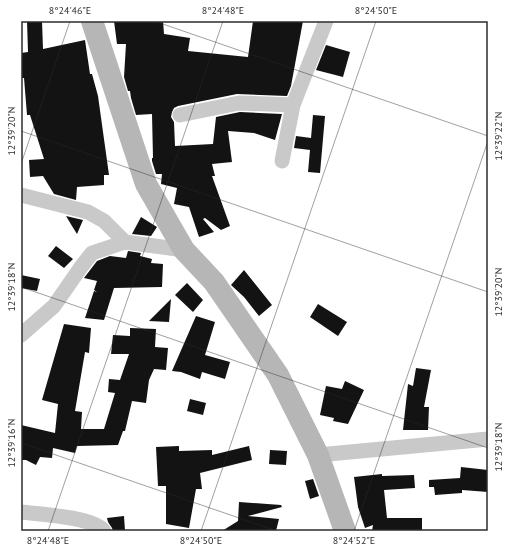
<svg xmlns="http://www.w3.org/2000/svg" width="509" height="552" font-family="'PT Sans',sans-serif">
  <rect width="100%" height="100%" fill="#fff"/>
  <g fill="#131313">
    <polygon points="27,21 42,21 43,49 85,40 90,74 92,74 98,96 109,175 104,175 104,185 77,187 76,200 54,194 43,176 30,177 29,160 44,159 30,115 27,115 24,78 21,78 21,53 28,52"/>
    <polygon points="114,21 163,21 164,34 190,38 188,51 248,57 253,21 303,21 291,86 287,96 237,94 178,106 174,108 172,112 171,117 174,122 175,146 213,144 216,117 240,112 282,114 275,140 254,133 228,131 232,162 212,164 215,176 212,176 230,226 221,230 205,218 203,219 214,232 199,237 189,207 174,204 177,188 161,184 162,174 156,174 152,161 152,158 153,158 152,114 136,115 131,98 130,91 128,91 124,77 126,44 117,44"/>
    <polygon points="326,45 350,52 343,77 316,70"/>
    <polygon points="313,115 325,116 320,173 308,172 310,150 294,148 296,136 311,138"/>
    <polygon points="66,216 83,220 77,234 72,226"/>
    <polygon points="141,217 157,227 151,236 132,234"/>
    <polygon points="56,246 73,259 64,268 48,256"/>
    <polygon points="128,251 141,253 140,256 152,259 151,263 163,264 162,287 114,288 104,320 85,318 94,291 97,292 94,290 97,281 84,278 97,261 110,256 126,258"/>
    <polygon points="244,270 272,305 259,316 244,297 231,285"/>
    <polygon points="21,275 40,279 37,291 21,288"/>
    <polygon points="187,283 203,300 193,312 175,295"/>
    <polygon points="171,299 169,322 149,321"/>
    <polygon points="318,304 347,322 338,336 310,317"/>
    <polygon points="196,316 215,322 205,355 230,362 225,379 202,372 200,379 181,372 172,371"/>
    <polygon points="64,324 91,328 89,353 85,352 75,411 82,412 81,429 104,429 115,393 108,392 109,379 120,380 129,354 111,354 113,335 130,336 130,328 156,329 155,347 168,348 166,370 154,369 149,380 146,403 132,401 125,431 123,431 118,445 77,446 75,453 53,448 52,458 40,457 36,465 26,460 21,460 21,425 55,433 58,404 42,400"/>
    <polygon points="416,368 431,370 424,407 429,407 428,430 403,430 408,384 413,386"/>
    <polygon points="345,381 364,390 348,424 333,421 334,418 320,415 326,386 342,389"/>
    <polygon points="190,399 206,403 203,415 187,411"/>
    <polygon points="179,446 179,451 212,450 212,455 249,446 252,460 200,473 202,489 196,489 189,528 166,524 166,486 158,486 156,447"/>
    <polygon points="270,450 287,451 286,465 269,464"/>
    <polygon points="461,467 488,470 488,492 462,490 462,493 435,495 434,487 429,487 429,480 460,478"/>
    <polygon points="382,474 382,476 414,475 415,488 384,490 387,518 422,518 422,531 372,531 373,525 365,528 358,507 354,477"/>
    <polygon points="313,479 319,496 310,499 305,481"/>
    <polygon points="239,502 281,505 282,507 248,516 279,519 276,531 222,531 238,521"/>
    <polygon points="124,516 125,531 113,531 112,528 108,522 107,518"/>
  </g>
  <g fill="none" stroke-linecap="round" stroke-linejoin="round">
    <g stroke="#c9c9c9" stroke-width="15">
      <polyline points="180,115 239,103 293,105"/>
      <polyline points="282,161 293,105 326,21"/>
      <polyline points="21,195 88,212 104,221 125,242"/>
      <polyline points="21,335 54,306 81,267 92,253 125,242 184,250"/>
      <polyline points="318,455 488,439"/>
      <path d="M21,512c18,2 73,5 83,19"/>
    </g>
    <polyline stroke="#b6b6b6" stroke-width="22" points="92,21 146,184 184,250 214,282 278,375 318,455 345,531"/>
  </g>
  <path fill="none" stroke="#2c2c2c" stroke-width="1" stroke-opacity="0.45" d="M154,21l334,115M21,131l467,161M21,164l49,-143M21,287l467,161M21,443l256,88M48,531l175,-510M201,531l175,-510M354,531l134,-390"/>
  <rect width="509" height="552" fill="none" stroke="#ffffff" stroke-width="44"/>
  <rect x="22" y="22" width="465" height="508" fill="none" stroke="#2c2c2c" stroke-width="1.5"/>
  <g font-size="10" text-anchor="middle" fill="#2c2c2c">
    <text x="70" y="14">8°24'46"E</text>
    <text x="223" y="14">8°24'48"E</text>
    <text x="376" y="14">8°24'50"E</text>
    <text transform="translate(11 131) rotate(-90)" y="4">12°39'20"N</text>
    <text transform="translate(498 136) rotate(-90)" y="4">12°39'22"N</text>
    <text transform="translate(11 287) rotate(-90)" y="4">12°39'18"N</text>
    <text transform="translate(498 292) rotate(-90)" y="4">12°39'20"N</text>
    <text transform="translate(11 443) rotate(-90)" y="4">12°39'16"N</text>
    <text transform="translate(498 447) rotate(-90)" y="4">12°39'18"N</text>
    <text x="48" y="544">8°24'48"E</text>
    <text x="201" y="544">8°24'50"E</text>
    <text x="354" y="544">8°24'52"E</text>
  </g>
</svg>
